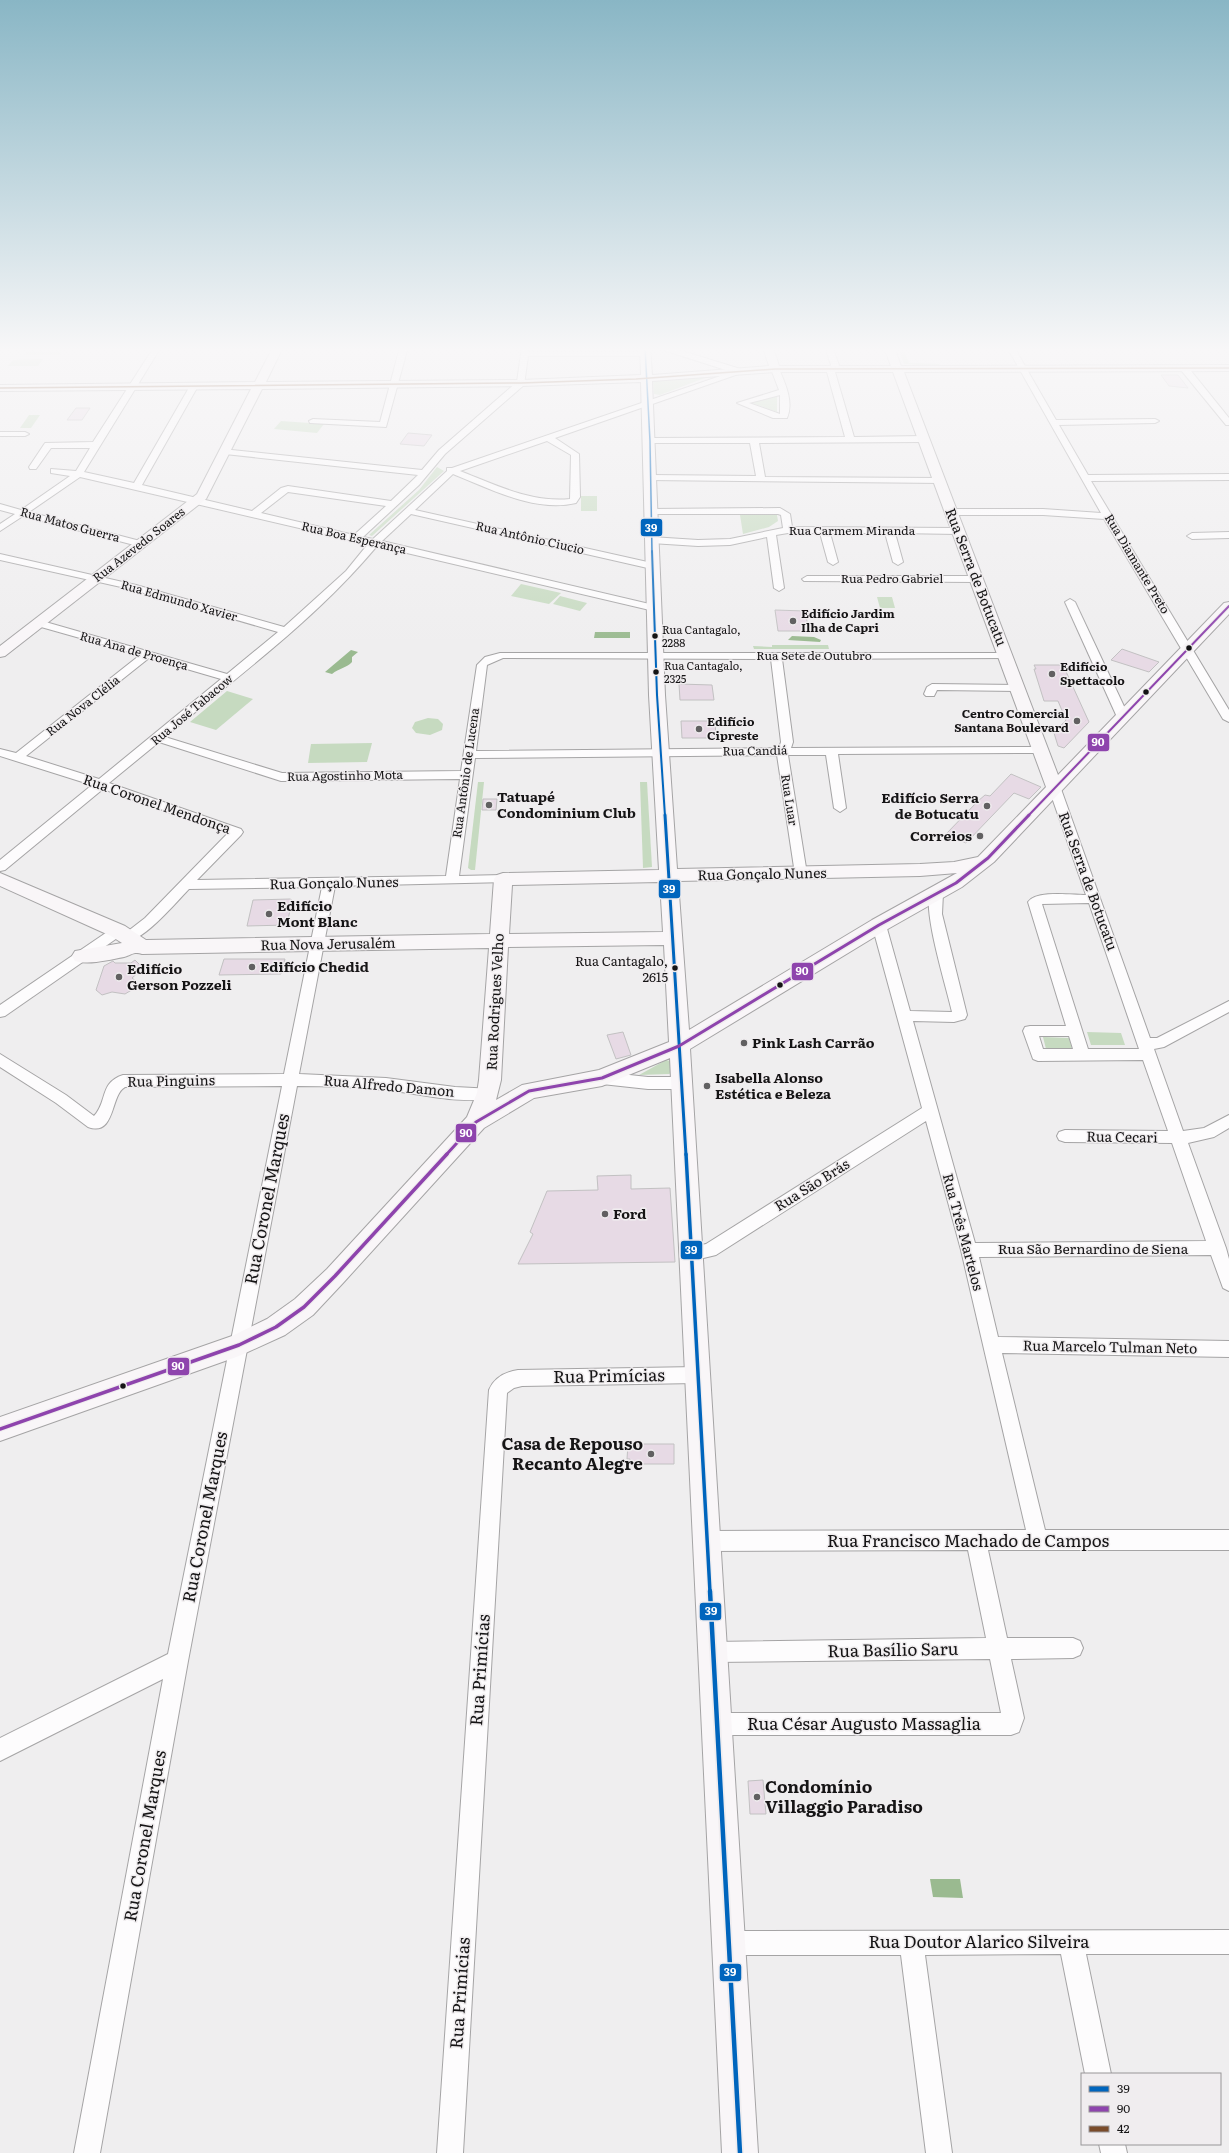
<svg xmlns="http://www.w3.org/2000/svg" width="1229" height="2153" font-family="Literata,serif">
  <rect width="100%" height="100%" fill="#efeeef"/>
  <g fill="#c6dac0">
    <polygon points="898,347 903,347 909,363 939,364 940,366 904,364"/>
    <polygon points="62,350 59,355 25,355 28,351"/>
    <polygon points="43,359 38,366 8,366 13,360"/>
    <polygon points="710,376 660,395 654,394 653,380"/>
    <polygon points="777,396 777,412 752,403"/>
    <polygon points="29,415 40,415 31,428 20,428"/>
    <polygon points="281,421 324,424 317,433 274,429"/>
    <polygon points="437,467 444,471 372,536 369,535 419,490"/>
    <rect x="581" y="496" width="16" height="15"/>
    <polygon points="740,515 777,515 778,521 769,527 743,534"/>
    <polygon points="521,584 561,593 549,604 511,596"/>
    <polygon points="560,596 587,603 580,611 553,604"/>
    <polygon points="877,597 892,597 895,608 880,608"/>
    <polygon points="772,645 828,645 829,649 754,649 753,646 772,647"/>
    <polygon points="227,691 253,699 216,730 190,722"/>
    <polygon points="428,718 438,719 443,724 442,730 430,735 416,733 412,728 415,722"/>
    <polygon points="372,743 367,762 308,763 311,744"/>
    <polygon points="478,782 484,782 475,870 471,870 468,868"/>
    <polygon points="640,782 647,782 652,867 643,868"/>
    <polygon points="1087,1032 1121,1033 1125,1045 1091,1045"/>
    <polygon points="1043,1037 1069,1038 1072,1049 1046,1049"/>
    <polygon points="666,1060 670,1061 671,1073 669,1074 639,1075"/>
  </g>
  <g fill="#9aba90">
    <polygon points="595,632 630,632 630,638 594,638"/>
    <polygon points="792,636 814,637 821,640 820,642 788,640"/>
    <path d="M351,650l7,2 -6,5v5c-5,6 -13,6 -20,12l-7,-2z"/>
    <polygon points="930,1879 960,1879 963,1898 933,1897"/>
  </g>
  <g fill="#e7dae5" stroke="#c2c1c2">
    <polygon points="1161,375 1178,375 1188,388 1169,386"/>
    <polygon points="76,408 90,408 82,420 67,420"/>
    <polygon points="408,433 432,435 424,446 400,444"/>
    <polygon points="775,610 805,611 809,631 778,631"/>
    <polygon points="1122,649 1159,662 1149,672 1111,660"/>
    <polygon points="1034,665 1063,665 1089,722 1064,748 1058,746 1054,733 1066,720 1058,701 1044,701 1034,669 1036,669"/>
    <polygon points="679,684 712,685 714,700 680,700"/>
    <polygon points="681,721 715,721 716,738 682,738"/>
    <polygon points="1011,774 1041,787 1029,799 1014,793 966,843 946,834 978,801 985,795 990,796"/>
    <polygon points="483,799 497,799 496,810 482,810"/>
    <polygon points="290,899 292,900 287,925 247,926 253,900"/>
    <polygon points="224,959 285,959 281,974 219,975"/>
    <polygon points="135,960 141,966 140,971 132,978 137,982 135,988 125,994 112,992 102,995 96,990 104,966 113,961 115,963 131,963"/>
    <polygon points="623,1032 631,1055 616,1059 607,1035"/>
    <polygon points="631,1175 631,1189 670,1188 675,1262 518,1264 533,1234 530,1232 547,1191 598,1190 597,1176"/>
    <polygon points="628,1444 674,1444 674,1464 630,1464 630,1459 627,1459"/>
    <polygon points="763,1780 766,1814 750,1814 748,1781"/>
  </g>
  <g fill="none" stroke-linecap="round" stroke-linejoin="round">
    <g stroke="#a5a4a5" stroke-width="2">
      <g id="street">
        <path d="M154,347h7l-77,125 50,11 56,-97 4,-2 4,2 -56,99 110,26 29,-23 7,-2 103,15 27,-26 -193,-21 -4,-3 1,-2 200,21 17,-20 78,-68 5,-35h6v5h117l4,2 -4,2h-117l-4,29 -79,69 -26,31 -56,52 10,2 74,-68v-3h5l280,-96 -72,-23v-2h9l78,24 -192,67 24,16 1,43 -4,6c-41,10 -85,-14 -123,-29l-38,36 237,53 3,1v4l-3,1 -241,-55 -29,27 276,65v4l-4,1 -277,-65c-61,73 -139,130 -212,191l117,36 179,-2 16,-106 8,-8 15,-4h505l5,3 -1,2 -227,1 11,83 -2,6 250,-1 6,3 -6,3 -203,1 8,54 -6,4 -6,-4 -8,-53h-38l19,119 -6,4 -6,-4 -18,-119 -302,3 -16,118 44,-1 6,4 -1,3 -173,4 -36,188 87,4 69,9 38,2 3,4 -3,4c-27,9 -77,-4 -107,-7 -29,-3 -59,-4 -89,-4l-109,575 -88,492h-26l89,-474 -163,82v-23l168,-84 114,-568 -157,1c-15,8 -9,50 -37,40l-32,-24 -56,-36v-13l66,41 28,21c14,-15 5,-33 29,-41l161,-1 38,-187 -133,2c-12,12 -49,57 -66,52l-2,-3 2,-3 22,-17 83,-85 -125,-44 -98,81 -5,1v-11l92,-75 -92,-29v-7l16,4 124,-98 -106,-30 -1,-2 1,-2h8l185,53 51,-42 -148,-43 -130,-29v-6l136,31 148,42 62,-56 22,-27 -288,-67 -51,35 115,30v4h-6l-115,-30 -23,15v-7l15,-10 -15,-4v-6l21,6 49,-34 -19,-3v-4l25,2 14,-23h-39l-15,21h-6l-1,-2 16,-24 48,-1zM547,441l24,14 -1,44c-39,4 -74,-14 -110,-28zM288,492l98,14 -32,29 -93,-22zM149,658l72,21 -122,100 -73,-23zM503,658l268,1 10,83 -2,6 -303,3 11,-86zM159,742l122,39 179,-2 -14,97 -249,4 44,-45 2,-3 -2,-3 -132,-46z"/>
        <polygon points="400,347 408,347 386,427 310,423 309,421 313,419 380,422"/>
        <polygon points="825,347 832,347 839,365 835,372 854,437 924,436 928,439 924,442 759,443 765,477 940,478 944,481 943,483 648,480 648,476 651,475 756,476 750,443 647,443 646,441 650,438 845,437 827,372 831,365"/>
        <polygon points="1007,347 1014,347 1056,420 1155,419 1159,421 1155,423 1059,425 1088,475 1229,474 1229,480 1091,481 1229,710 1229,722 1223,719 1104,519 1043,515 952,515 947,512 952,509 1043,509 1101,513"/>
        <polygon points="1181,366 1187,366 1229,418 1229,425 1226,425 1181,370"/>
        <path d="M772,367l7,2c6,14 15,33 8,49h-14l-36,-15 42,-13 -8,-21zM780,395v19l-31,-11z"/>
        <polygon points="0,432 25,432 29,434 25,436 0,436"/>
        <polygon points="780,508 790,514 792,527 958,528 963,531 958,534 895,533 903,562 898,565 893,562 885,533 830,533 838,562 833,565 828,562 820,533 788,533 776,535 784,588 779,591 774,588 767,537 730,545 698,546 651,543 646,540 651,537 698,540 730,539 783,528 781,515 778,514 648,514 646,512 651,509"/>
        <polygon points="1229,532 1229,538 1192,539 1187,536 1192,533"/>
        <polygon points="807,576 977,576 982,579 977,582 804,581 802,579"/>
        <polygon points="1070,599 1075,602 1129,717 1127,719 1119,719 1117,717 1065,602"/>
        <polygon points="932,684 1018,685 1023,688 1018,691 937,690 934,696 926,696 924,694 927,687"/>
        <path d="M1055,785l6,4 89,249h7l72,-37v11l-65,35 -10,2 29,82 21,-3 25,-13v13l-15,9 -26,6 38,105 3,11v32l-6,-3 -12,-33 -232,2 19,80 231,4v16l-227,-4 43,177h184v20h-241l19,88h66l7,3 3,7 -3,7 -7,3 -62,1 13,59 -5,14 -8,3h-295l-8,-3 -3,-8 3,-8 8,-3h285l-11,-54 -278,3 -7,-3 -3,-7 3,-7 7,-3 274,-4 -18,-88 -262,1 -7,-3 -3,-7 3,-7 7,-3 320,-1 -65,-280 -35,-129 -210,134 -25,6 -6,-2 -2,-5 2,-5 21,-5 216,-136 -50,-183 2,-3h10l2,3 24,86 42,1c-5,-23 -31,-105 -21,-122h10l2,3 -1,21 25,101 -2,4 -11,3 -41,-1 62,222 231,-2 -34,-98 -107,-1 -6,-2 -2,-4 2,-4 6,-2 103,1 -25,-71 -105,1 -5,-2 -10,-28 2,-4 5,-1h36l-38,-124c8,-12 44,-7 58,-7l-37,-106zM1089,903l50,146h-51l-46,-145zM1039,1036h30l4,13h-30z"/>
        <polygon points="118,926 123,928 125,931 123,934 5,1016 0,1017 0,1005 113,928"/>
        <polygon points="602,1072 648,1077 682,1077 687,1079 690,1083 687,1087 682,1089 648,1089 602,1084 597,1082 594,1078 597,1074"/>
        <path d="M697,1367l6,2 3,6 -3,6 -6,2 -175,3 -8,2 -7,5 -44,760h-26l52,-763c5,-12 16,-18 29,-20z"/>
        <polygon points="1229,1930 1229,1954 1086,1954 1111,2074 1085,2074 1061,1954 925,1955 952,2153 926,2153 901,1955 729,1955 721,1951 717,1943 721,1935 729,1931"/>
        <polygon points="1099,2144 1125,2144 1127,2153 1101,2153"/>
      </g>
    </g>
    <g stroke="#a5a4a5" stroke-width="2">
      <path id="secondary" d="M273,347h10l-17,35 255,-2 120,-5 -1,-28h10l2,28 117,-9 -6,-19h10l6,19h112l-7,-19h10l7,19 328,-1v6l-325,1 154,403 166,-172 5,-1v12l-235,248 -32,25 -76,43 -196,119 68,1104h-36l-52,-1095 -68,28 -68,12 -50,30 -141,155 -30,32 -28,20 -46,21 -239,85v-24l232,-81 35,-17 28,-20 32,-30 140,-152 10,-24 2,-13 10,-132 -347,6c-8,-3 -11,1 -18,3 -15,3 -35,8 -49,4l-3,-5 3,-5 47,-8 -11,-7 -111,-50v-13l125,53 21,14 344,-6 4,-55 3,-4 6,-2 156,-3 -10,-175 -8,-313 -120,4 -259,3 -56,110 -201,157 -5,1v-11l197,-152 54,-105 -251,2v-6l255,-3zM775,372h118l153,415 -68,70 -24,5 -34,2 -243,5 -12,-174 -13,-314zM957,873l-85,47 -183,110 -11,-149 242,-5zM660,882l3,50 -154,2 3,-49zM664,945l5,97 -70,28 -77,15 -26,15 5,-20 7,-133z"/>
    </g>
    <use href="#street" fill="#fdfcfd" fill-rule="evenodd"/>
    <use href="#secondary" fill="#f9f6f8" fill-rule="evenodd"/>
    <g stroke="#f0edef" stroke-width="3">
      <polyline id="bus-1-far4" points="645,347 650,441 652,552"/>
    </g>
    <g stroke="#f0edef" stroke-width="4">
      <polyline id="bus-1-far3" points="652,551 657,695 665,816"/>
    </g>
    <g stroke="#f0edef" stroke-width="6">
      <polyline id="bus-1-far2" points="665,815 686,1155"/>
    </g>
    <g stroke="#f0edef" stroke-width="6">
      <polyline id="bus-1-far1" points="686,1154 710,1592"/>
    </g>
    <g stroke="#f0edef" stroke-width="8">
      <polyline id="bus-1" points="710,1591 740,2153"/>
    </g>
    <g stroke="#f0edef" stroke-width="4">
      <polyline id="bus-2-far2" points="1028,816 1229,606"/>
    </g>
    <g stroke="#f0edef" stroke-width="6">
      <polyline id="bus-2-far1" points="446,1155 476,1122 529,1091 602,1078 679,1046 879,925 956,883 988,858 1029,815"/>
    </g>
    <g stroke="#f0edef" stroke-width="6">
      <polyline id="bus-2" points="0,1429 239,1345 276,1327 304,1307 335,1276 447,1154"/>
    </g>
    <g stroke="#f0edef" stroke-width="3">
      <polyline id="bus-3" points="0,388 521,383 636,379 775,369 1229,368"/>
    </g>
    <use href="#bus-1-far4" stroke="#0065bd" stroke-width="1.5"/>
    <use href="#bus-1-far3" stroke="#0065bd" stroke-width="2"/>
    <use href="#bus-1-far2" stroke="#0065bd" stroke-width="3"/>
    <use href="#bus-1-far1" stroke="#0065bd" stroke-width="3.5"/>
    <use href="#bus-1" stroke="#0065bd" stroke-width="4.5"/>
    <use href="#bus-2-far2" stroke="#8e44ad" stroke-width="2"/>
    <use href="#bus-2-far1" stroke="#8e44ad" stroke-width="3"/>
    <use href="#bus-2" stroke="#8e44ad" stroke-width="3.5"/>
    <use href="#bus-3" stroke="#7a4b2a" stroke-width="1.5"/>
  </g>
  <linearGradient id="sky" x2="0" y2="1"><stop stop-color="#89b6c5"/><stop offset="0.54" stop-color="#f8f7f8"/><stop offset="1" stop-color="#f8f7f8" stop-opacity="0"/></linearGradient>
  <rect width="1229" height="648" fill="url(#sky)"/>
  <g fill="#616061" stroke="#f0edef" stroke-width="1.5">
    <circle cx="793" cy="621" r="4"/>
    <circle cx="1052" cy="674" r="4"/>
    <circle cx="1077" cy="721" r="4"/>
    <circle cx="699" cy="729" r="4"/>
    <circle cx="489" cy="805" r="4"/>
    <circle cx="987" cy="806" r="4"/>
    <circle cx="980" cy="836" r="4"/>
    <circle cx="269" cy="914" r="4"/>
    <circle cx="252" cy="967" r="4"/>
    <circle cx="119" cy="977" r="4"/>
    <circle cx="744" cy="1043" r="4"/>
    <circle cx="707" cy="1086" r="4"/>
    <circle cx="605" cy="1214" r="4"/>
    <circle cx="651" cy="1454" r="4"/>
    <circle cx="757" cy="1797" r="4"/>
  </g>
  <g fill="#151415" stroke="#f0edef" stroke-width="1.5">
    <circle cx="655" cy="636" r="3.5"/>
    <circle cx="1189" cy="648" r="3.5"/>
    <circle cx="656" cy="672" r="3.5"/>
    <circle cx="1146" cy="692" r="3.5"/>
    <circle cx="675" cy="968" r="3.5"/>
    <circle cx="780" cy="985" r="3.5"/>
    <circle cx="123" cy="1386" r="3.5"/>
  </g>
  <g text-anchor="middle" stroke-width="3" stroke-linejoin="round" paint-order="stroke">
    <g font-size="11" fill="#151415" stroke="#f0edef" text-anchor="start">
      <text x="662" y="634">Rua Cantagalo,<tspan x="662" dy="13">2288</tspan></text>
      <text x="664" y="670">Rua Cantagalo,<tspan x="664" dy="13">2325</tspan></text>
    </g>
    <g font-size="12" fill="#151415" stroke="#f0edef">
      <text transform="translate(70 525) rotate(15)" y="4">Rua Matos Guerra</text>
      <text x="852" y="535">Rua Carmem Miranda</text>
      <text transform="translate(354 538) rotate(13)" y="4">Rua Boa Esperança</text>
      <text transform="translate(530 538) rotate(13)" y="4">Rua Antônio Ciucio</text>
      <text transform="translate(139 545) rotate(-38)" y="4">Rua Azevedo Soares</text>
      <text transform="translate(1137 564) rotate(59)" y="4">Rua Diamante Preto</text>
      <text x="892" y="583">Rua Pedro Gabriel</text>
      <text transform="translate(179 601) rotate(16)" y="4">Rua Edmundo Xavier</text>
      <text transform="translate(134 651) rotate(16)" y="4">Rua Ana de Proença</text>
      <text x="814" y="660">Rua Sete de Outubro</text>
      <text transform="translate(83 706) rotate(-38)" y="4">Rua Nova Clélia</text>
      <text transform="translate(192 710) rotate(-40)" y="4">Rua José Tabacow</text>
      <text transform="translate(755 751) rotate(-1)" y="4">Rua Candiá</text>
      <text transform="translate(466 773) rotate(-82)" y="4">Rua Antônio de Lucena</text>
      <text transform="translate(345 776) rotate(-1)" y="4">Rua Agostinho Mota</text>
      <text transform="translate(789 800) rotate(81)" y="4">Rua Luar</text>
    </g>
    <g font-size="12" font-weight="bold" fill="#151415" stroke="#f0edef" text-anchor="start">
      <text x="801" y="618">Edifício Jardim<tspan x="801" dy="14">Ilha de Capri</tspan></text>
      <text x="1060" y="671">Edifício<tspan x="1060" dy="14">Spettacolo</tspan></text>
      <text x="1069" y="718" text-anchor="end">Centro Comercial<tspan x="1069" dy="14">Santana Boulevard</tspan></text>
      <text x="707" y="726">Edifício<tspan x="707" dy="14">Cipreste</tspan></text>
    </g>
    <g font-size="13" fill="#151415" stroke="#f0edef" text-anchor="end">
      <text x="668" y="966">Rua Cantagalo,<tspan x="668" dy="16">2615</tspan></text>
    </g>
    <g font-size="14" fill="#151415" stroke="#f0edef">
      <text transform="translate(976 577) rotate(69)" y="5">Rua Serra de Botucatu</text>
      <text transform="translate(157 804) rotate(19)" y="5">Rua Coronel Mendonça</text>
      <text transform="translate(762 874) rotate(-1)" y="5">Rua Gonçalo Nunes</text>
      <text transform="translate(1088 881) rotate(70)" y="5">Rua Serra de Botucatu</text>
      <text transform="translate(334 883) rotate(-1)" y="5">Rua Gonçalo Nunes</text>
      <text transform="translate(328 944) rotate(-1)" y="5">Rua Nova Jerusalém</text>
      <text transform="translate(495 1002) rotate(-87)" y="5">Rua Rodrigues Velho</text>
      <text transform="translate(171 1081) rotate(-1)" y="5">Rua Pinguins</text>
      <text transform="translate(389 1086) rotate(5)" y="5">Rua Alfredo Damon</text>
      <text transform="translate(1122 1137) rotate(1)" y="5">Rua Cecari</text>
      <text transform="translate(812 1185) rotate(-32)" y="5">Rua São Brás</text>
      <text transform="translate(963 1232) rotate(75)" y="5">Rua Três Martelos</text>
      <text x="1093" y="1254">Rua São Bernardino de Siena</text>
      <text transform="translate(1110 1347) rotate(1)" y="5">Rua Marcelo Tulman Neto</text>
    </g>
    <g font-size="14" font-weight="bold" fill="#151415" stroke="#f0edef" text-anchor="start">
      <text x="497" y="802">Tatuapé<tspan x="497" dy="16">Condominium Club</tspan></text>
      <text x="979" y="803" text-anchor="end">Edifício Serra<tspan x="979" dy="16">de Botucatu</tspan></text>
      <text x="972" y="841" text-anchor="end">Correios</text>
      <text x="277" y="911">Edifício<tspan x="277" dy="16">Mont Blanc</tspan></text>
      <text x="260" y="972">Edifício Chedid</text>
      <text x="127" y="974">Edifício<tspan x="127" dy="16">Gerson Pozzeli</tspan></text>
      <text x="752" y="1048">Pink Lash Carrão</text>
      <text x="715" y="1083">Isabella Alonso<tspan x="715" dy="16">Estética e Beleza</tspan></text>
      <text x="613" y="1219">Ford</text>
    </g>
    <g font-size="17" fill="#151415" stroke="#f0edef">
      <text transform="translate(267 1199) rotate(-79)" y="6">Rua Coronel Marques</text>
      <text transform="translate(609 1376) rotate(-1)" y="6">Rua Primícias</text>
      <text transform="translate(205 1517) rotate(-79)" y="6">Rua Coronel Marques</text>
      <text x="968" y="1547">Rua Francisco Machado de Campos</text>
      <text transform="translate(893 1650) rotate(-1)" y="6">Rua Basílio Saru</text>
      <text transform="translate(480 1670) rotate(-86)" y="6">Rua Primícias</text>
      <text x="864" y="1730">Rua César Augusto Massaglia</text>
      <text transform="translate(145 1836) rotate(-80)" y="6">Rua Coronel Marques</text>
      <text x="979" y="1948">Rua Doutor Alarico Silveira</text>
      <text transform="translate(460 1993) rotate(-86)" y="6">Rua Primícias</text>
    </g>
    <g font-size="17" font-weight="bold" fill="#151415" stroke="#f0edef" text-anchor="end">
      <text x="643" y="1450">Casa de Repouso<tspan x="643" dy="20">Recanto Alegre</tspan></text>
      <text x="765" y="1793" text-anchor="start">Condomínio<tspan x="765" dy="20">Villaggio Paradiso</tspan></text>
    </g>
  </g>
  <g stroke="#f0edef" stroke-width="1.5">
    <rect x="640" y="518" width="23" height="19" rx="4" fill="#0065bd"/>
    <rect x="1087" y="733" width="23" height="19" rx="4" fill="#8e44ad"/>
    <rect x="658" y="879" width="23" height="20" rx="4" fill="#0065bd"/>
    <rect x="791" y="962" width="23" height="19" rx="4" fill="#8e44ad"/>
    <rect x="455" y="1123" width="22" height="20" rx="4" fill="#8e44ad"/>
    <rect x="680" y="1240" width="23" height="20" rx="4" fill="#0065bd"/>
    <rect x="167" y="1357" width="23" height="19" rx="4" fill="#8e44ad"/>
    <rect x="699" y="1602" width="23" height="19" rx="4" fill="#0065bd"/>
    <rect x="719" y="1963" width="23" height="19" rx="4" fill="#0065bd"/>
  </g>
  <g font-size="11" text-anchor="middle" font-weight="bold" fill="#fff">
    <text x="651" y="532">39</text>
    <text x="1098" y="746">90</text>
    <text x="669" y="893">39</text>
    <text x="802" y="975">90</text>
    <text x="466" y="1137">90</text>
    <text x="691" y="1254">39</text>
    <text x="178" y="1370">90</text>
    <text x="711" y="1615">39</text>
    <text x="730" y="1976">39</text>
  </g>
  <rect x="1081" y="2073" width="140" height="72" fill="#f0edef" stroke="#989698"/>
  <rect x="1089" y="2086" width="20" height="6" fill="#0065bd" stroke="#989698"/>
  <text x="1117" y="2093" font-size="12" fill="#151415">39</text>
  <rect x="1089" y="2106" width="20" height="6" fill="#8e44ad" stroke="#989698"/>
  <text x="1117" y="2113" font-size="12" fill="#151415">90</text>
  <rect x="1089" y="2126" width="20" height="6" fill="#7a4b2a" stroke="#989698"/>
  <text x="1117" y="2133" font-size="12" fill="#151415">42</text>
</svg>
